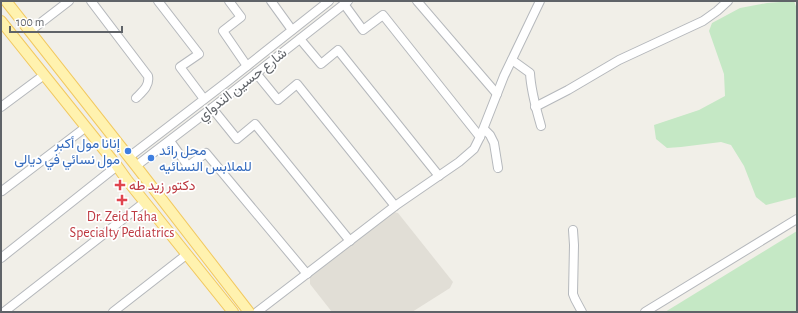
<svg xmlns="http://www.w3.org/2000/svg" width="798" height="313" font-family="'Alegreya Sans',Vazirmatn,sans-serif">
  <rect width="100%" height="100%" fill="#f1efe8"/>
  <polygon fill="#e1ded6" points="394,212 398,213 453,282 450,288 412,312 332,312 310,284 310,277"/>
  <g fill="#c5e8c5">
    <polygon points="794,1 797,9 797,197 766,205 756,197 744,166 731,145 721,142 681,147 667,148 656,139 654,125 699,110 725,96 724,74 709,31 712,23 740,8 767,3"/>
    <polygon points="797,231 797,312 665,312"/>
  </g>
  <g fill="none" stroke-linecap="round" stroke-linejoin="round">
    <g stroke="#b5b8bc" stroke-width="10">
      <g id="minor">
        <path d="M91,1l57,75c2,10 -6,16 -12,22"/>
        <polyline points="158,1 199,54 180,67 204,99"/>
        <polyline points="229,1 241,17 223,31 247,66"/>
        <polyline points="271,1 292,30"/>
        <polyline points="417,1 497,94"/>
        <polyline points="344,4 363,30 383,15 480,137"/>
        <polyline points="30,31 69,1"/>
        <polyline points="300,39 321,64 338,50 439,176"/>
        <path d="M512,60l18,13c1,19 6,35 11,53"/>
        <polyline points="256,73 278,100 297,84 395,206"/>
        <polyline points="1,107 44,75"/>
        <polyline points="535,107 568,90 619,60 703,21 717,11 728,1"/>
        <polyline points="212,108 237,139 255,124 350,241"/>
        <polyline points="484,129 490,135 494,143 498,168"/>
        <polyline points="170,141 188,166 206,153 307,274"/>
        <polyline points="129,157 228,81 329,1"/>
        <polyline points="136,166 212,108 348,1"/>
        <polyline points="1,190 2,191 86,127"/>
        <polyline points="573,230 574,245 573,294 575,299 582,312"/>
        <polyline points="1,258 117,166"/>
        <polyline points="4,312 145,202"/>
        <polyline points="113,312 186,255"/>
        <polyline points="257,312 395,206 459,162 474,149 480,137 504,76 540,1"/>
        <polyline points="645,312 797,219"/>
      </g>
    </g>
    <g stroke="#f2c960" stroke-width="12">
      <g id="major">
        <polyline points="6,1 136,166 249,312"/>
        <polyline points="1,21 117,166 127,180 233,312"/>
      </g>
    </g>
    <use href="#minor" stroke="#fff" stroke-width="8"/>
    <use href="#major" stroke="#fff2af" stroke-width="10"/>
  </g>
  <g fill="#3f7fe0" stroke="#fff" stroke-width="1.5">
    <circle cx="128" cy="151" r="4"/>
    <circle cx="151" cy="158" r="4"/>
  </g>
  <g fill="#e0444e" stroke="#fff" stroke-width="1.5">
    <path d="M118 179h4v4h4v4h-4v4h-4v-4h-4v-4h4z"/>
    <path d="M120 194h4v4h4v4h-4v4h-4v-4h-4v-4h4z"/>
  </g>
  <g text-anchor="middle" stroke-width="3.5" stroke-linejoin="round" paint-order="stroke">
    <g font-size="14" fill="#5f6368" stroke="#fff">
      <text transform="translate(242 84) rotate(-38)" y="5">شارع حسين الندواي</text>
    </g>
    <g font-size="14" fill="#366cbe" stroke="#fff" text-anchor="end">
      <text x="120" y="148">إنانا مول أكبر<tspan x="120" dy="16">مول نسائي في ديالى</tspan></text>
      <text x="159" y="155" text-anchor="start">محل رائد<tspan x="159" dy="16">للملابس النسائيه</tspan></text>
    </g>
    <g font-size="14" fill="#be3a42" stroke="#fff" text-anchor="start">
      <text x="129" y="190">دكتور زيد طه</text>
      <text x="122" y="221" text-anchor="middle">Dr. Zeid Taha<tspan x="122" dy="16">Specialty Pediatrics</tspan></text>
    </g>
  </g>
  <rect width="798" height="313" fill="none" stroke="#5f6368" stroke-width="4"/>
  <path d="M10 26v6h112v-6" fill="none" stroke="#5f6368" stroke-width="2"/>
  <text x="16" y="26" font-size="12" fill="#5f6368" stroke="#ffffff" stroke-width="3" paint-order="stroke">100 m</text>
</svg>
